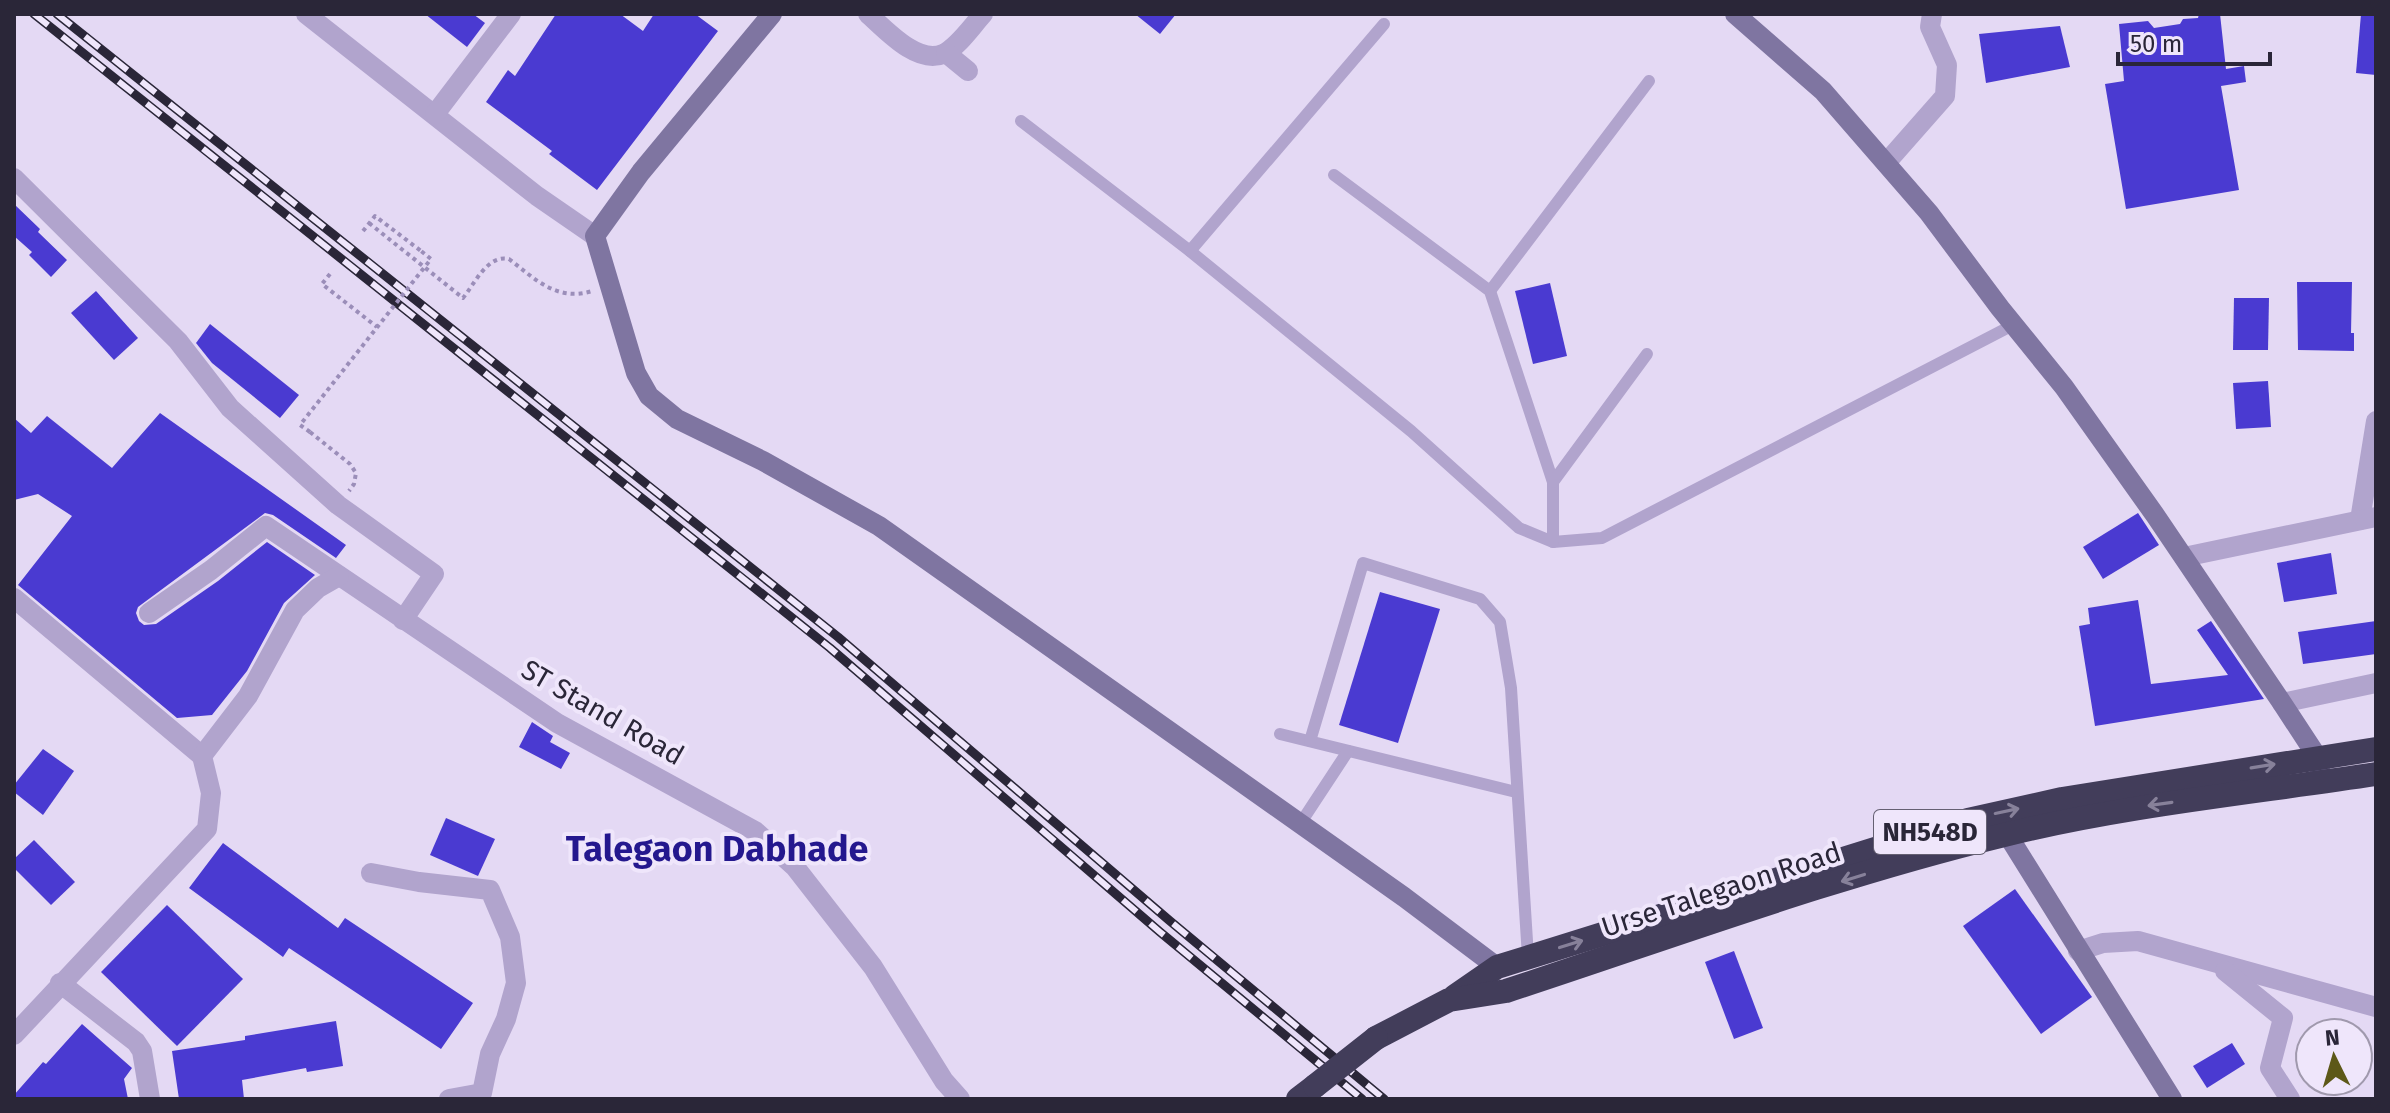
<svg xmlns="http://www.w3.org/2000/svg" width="2390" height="1113" font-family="'Fira Sans',sans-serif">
  <rect width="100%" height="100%" fill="#e4d9f4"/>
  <g fill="#4a3ad1">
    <polygon points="425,14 473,14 485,23 467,47"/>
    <polygon points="556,14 620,14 643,31 654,14 695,14 718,31 597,190 549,154 552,151 486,102 508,70 515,76"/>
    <polygon points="1135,14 1176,14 1160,34"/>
    <polygon points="2199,14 2220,14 2226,69 2244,66 2246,82 2221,86 2239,190 2126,209 2105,84 2124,81 2119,24 2148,21 2154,28 2180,24 2183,19 2198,18"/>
    <polygon points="2361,14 2376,15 2376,75 2356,73"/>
    <polygon points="2060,26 2070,67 1986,83 1979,34"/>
    <polygon points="14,204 40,229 38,232 67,260 51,277 29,255 32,252 14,236"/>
    <polygon points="2297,282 2352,282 2351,333 2354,333 2354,351 2298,350"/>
    <polygon points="1550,283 1567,356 1533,364 1515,291"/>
    <polygon points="96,291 138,338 114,360 71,313"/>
    <polygon points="2234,298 2269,298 2268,350 2233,350"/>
    <polygon points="210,324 299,395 280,418 212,363 196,343"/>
    <polygon points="2268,381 2271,427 2236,429 2233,383"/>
    <polygon points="160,413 346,545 336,558 273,515 265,513 138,607 136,613 139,621 144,625 156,624 218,581 267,542 315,575 284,603 247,671 212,715 177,718 18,585 72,516 38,494 14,500 14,418 31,433 47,416 112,468"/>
    <polygon points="2138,513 2159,545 2103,579 2083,547"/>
    <polygon points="2331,553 2337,594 2284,602 2277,563"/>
    <polygon points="1380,592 1440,609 1398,743 1339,725"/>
    <polygon points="2138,600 2151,684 2228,675 2197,630 2211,621 2264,699 2095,726 2079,626 2090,624 2088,608"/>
    <polygon points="2376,621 2376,654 2303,664 2298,632"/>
    <polygon points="532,722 553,736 550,742 570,753 561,769 519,747"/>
    <polygon points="43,749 74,771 43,815 14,792 14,785"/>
    <polygon points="446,818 495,839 478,876 430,855"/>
    <polygon points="34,840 75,882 51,905 14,868 14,859"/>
    <polygon points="223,843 338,928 345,918 473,1003 441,1049 289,948 283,957 189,888"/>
    <polygon points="2015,889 2092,997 2041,1034 1963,926"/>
    <polygon points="167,905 243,979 177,1046 101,972"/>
    <polygon points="1734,951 1763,1028 1734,1039 1705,962"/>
    <polygon points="336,1021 343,1066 307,1072 306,1068 242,1080 244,1099 179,1099 172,1051 245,1040 245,1036"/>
    <polygon points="82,1024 132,1068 124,1079 128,1099 14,1099 14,1095 43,1062 46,1064"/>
    <polygon points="2232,1043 2245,1064 2207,1088 2193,1066"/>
  </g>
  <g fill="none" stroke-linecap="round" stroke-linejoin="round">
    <g stroke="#9b8eb9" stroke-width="4" stroke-dasharray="4 4" stroke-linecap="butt">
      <path d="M369,223l94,75c12,-15 25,-44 46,-39 26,20 48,43 83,32"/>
      <polyline points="363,231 375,216 421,251"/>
      <polyline points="330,274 322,284 377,327"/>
      <polyline points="310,432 350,464 356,473 354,484 349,491"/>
    </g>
    <g stroke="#b1a4cd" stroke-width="12">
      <polyline points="1021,121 1190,251 1411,431 1519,528 1553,542 1602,538 2013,325"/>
      <polyline points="1334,175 1490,291 1553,482 1553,542"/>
      <polyline points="1190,251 1384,24"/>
      <polyline points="1490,291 1649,81"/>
      <polyline points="1553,482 1647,354"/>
      <polyline points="1280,734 1516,792"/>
      <polyline points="1310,741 1363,563 1480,599 1500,622 1511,688 1528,957"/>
      <polyline points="1300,824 1348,751"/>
    </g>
    <g stroke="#b1a4cd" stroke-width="20">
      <polyline points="306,14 537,196 595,236"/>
      <path d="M868,14c17,15 49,51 75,40 15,-7 29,-28 40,-40"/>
      <polyline points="946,53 968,71"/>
      <polyline points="435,114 511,14"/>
      <polyline points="1886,163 1945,96 1947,65 1930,27 1932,14"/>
      <polyline points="14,178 178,341 230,408 338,505 434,574 403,620"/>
      <polyline points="2360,520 2376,421"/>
      <polyline points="2184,557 2376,517"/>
      <polyline points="14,598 202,756"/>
      <polyline points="149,613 211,570 266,526 557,723 755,831 795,867 873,967 944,1081 960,1099"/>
      <polyline points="2282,703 2376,683"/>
      <polyline points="371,873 419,882 490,890 510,937 516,983 506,1019 490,1054 482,1093 449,1099"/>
      <polyline points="2078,951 2103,943 2138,941 2376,1007"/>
      <polyline points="2225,971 2283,1018 2270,1068 2290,1099"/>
      <polyline points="60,983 136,1042 142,1051 150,1099"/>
      <polyline points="14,1035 207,829 211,793 202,756 248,696 295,610 318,588 339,576"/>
    </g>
    <g stroke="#7f75a1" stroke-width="20">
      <polyline points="772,14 641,172 595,236 636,373 649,396 677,419 763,461 879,526 1404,897 1497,967"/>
      <polyline points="1735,14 1823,91 1929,213 2000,308 2064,387 2155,515 2282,703 2318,758 2320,770"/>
      <polyline points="2007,834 2172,1099"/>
    </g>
    <g stroke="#423d5a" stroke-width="24">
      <polyline points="1455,996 1497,967 1968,820 2062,799 2376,749"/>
      <path d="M1376,1038l73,-38 57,-9c165,-54 329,-115 498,-156 122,-30 248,-42 372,-61"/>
      <polyline points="1298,1099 1315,1086"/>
    </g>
    <g stroke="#2a2638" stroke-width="9">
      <g id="rail">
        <polyline points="34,14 830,648 1160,932 1362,1099"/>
        <polyline points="57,14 838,637 1170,921 1384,1099"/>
      </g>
    </g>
    <use href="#rail" stroke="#efe6fb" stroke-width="6" stroke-dasharray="18" stroke-linecap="butt"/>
    <polyline stroke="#9b8eb9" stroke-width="4" stroke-dasharray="4 4" stroke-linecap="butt" points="310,432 300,425 431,259 421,251"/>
    <polyline stroke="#423d5a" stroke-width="24" points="1315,1086 1376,1038"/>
  </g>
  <defs><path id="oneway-shaft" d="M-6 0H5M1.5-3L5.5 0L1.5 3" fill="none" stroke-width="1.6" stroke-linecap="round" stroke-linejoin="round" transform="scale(2)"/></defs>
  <g stroke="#87819a">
    <use href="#oneway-shaft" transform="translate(2263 766) rotate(-9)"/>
    <use href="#oneway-shaft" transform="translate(2160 804) rotate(172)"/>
    <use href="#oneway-shaft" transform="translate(2007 811) rotate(-12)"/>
    <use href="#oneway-shaft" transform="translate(1853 878) rotate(163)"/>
    <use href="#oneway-shaft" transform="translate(1571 944) rotate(-17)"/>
  </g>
  <g text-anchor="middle" stroke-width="8" stroke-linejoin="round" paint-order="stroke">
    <rect fill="#efe6fb" stroke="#656072" stroke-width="2" x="1874" y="810" width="112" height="44" rx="6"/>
    <g font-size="26" font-weight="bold" fill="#2a2638">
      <text x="1930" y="841">NH548D</text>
    </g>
    <g font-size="28" fill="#2a2638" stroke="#efe6fb">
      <text transform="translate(603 712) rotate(30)" y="10">ST Stand Road</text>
      <text transform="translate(1721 889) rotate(-18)" y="10">Urse Talegaon Road</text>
    </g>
    <g font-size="36" font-weight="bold" fill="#24188e" stroke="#efe6fb">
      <text x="717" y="861">Talegaon Dabhade</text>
    </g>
  </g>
  <rect width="2390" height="1113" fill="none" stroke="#2a2638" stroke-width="32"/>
  <g transform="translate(2334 1057) rotate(355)"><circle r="38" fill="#efe6fb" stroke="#a099ad" stroke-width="2"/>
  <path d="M0-6L14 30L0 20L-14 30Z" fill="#5d5818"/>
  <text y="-12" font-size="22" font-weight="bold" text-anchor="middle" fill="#2a2638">N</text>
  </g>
  <path d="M2118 52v12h152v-12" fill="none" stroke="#2a2638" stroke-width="4"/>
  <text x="2130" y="52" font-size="24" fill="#2a2638" stroke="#efe6fb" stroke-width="6" paint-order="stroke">50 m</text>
</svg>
